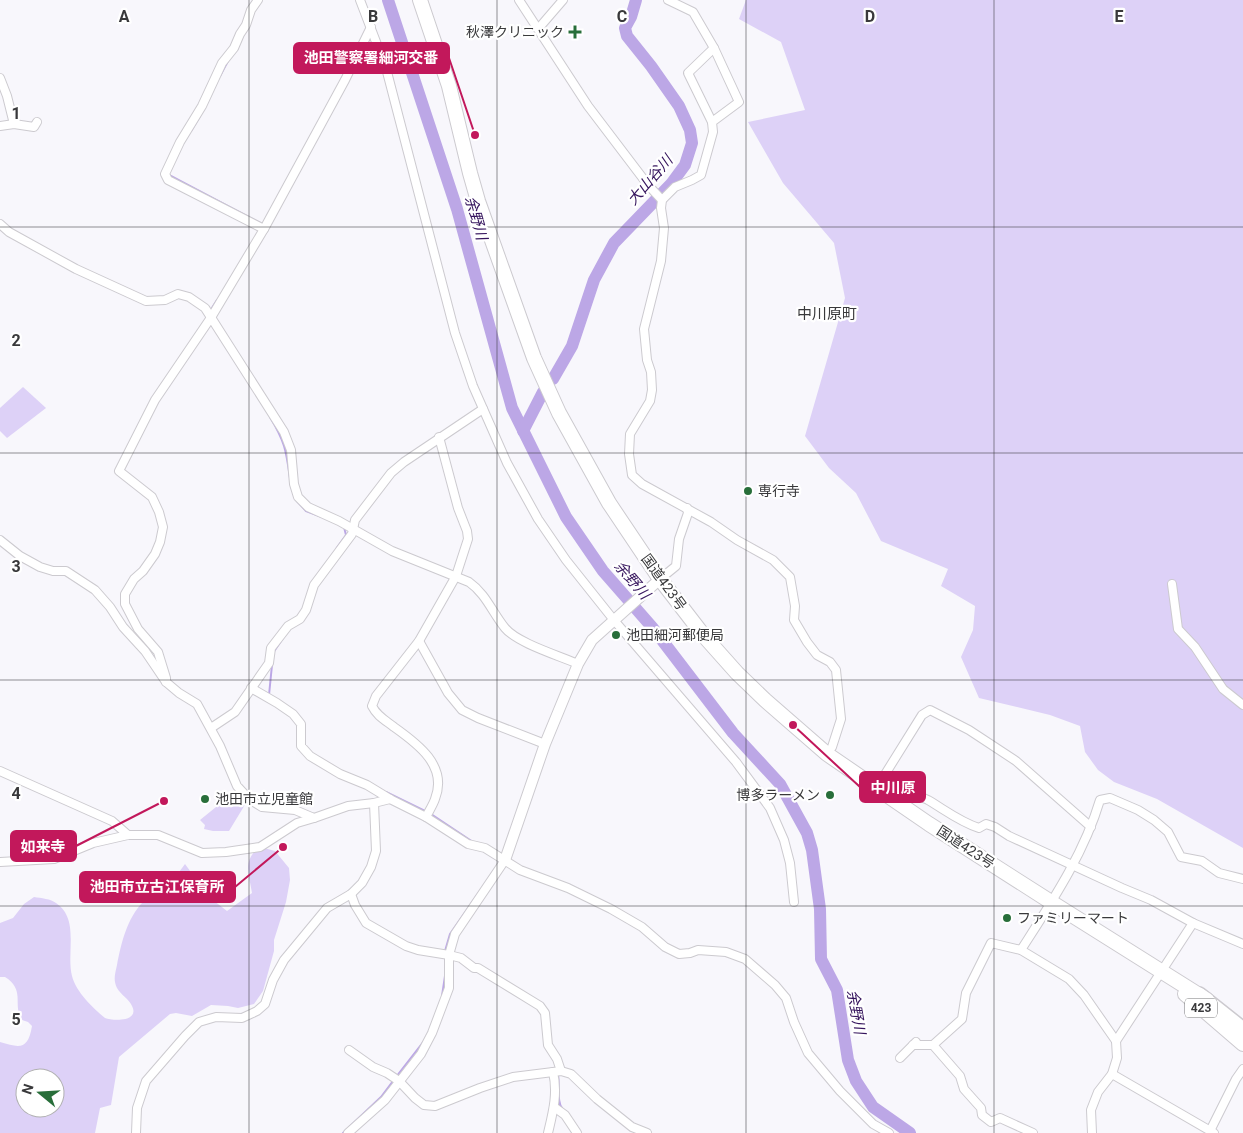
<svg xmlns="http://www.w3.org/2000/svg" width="1243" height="1133" font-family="Roboto,'Noto Sans JP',sans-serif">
  <rect width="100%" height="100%" fill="#f8f7fc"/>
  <g fill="#ddd1f7" fill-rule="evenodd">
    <polygon points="746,0 1243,0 1243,848 1157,799 1114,782 1098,770 1085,752 1080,726 1050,715 979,698 961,657 973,630 975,606 941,586 948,569 881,541 856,493 829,468 805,436 845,298 834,243 783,183 748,122 805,110 781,42 739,19"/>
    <polygon points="23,387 46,408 7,438 0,431 0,408"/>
    <polygon points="234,793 246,803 229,831 213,831 204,829 205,825 200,820 221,803 225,803 228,797"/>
    <path d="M260,847l15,4 14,17 1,12 -4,22 -12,38v11l-11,40 -9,13 -16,4 -10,-2 -17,-1 -19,11 -16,-3 -6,1 -51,43 -8,48 -11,3 -5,25h-95v-91c20,6 28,8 32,-16l-4,-4 -6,-2c-10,-15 4,-30 -17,-43h-5v-54l13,-5 11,-14 10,-7c7,1 17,2 22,6 24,16 10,50 16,73 4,16 21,32 33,42 8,3 35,4 27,-12 -3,-7 -11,-11 -15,-18 -4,-8 -2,-14 0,-23 4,-21 10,-47 26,-63 3,-4 6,-4 10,-5 13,-7 24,-22 32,-33l11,15 -2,12 15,6 18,14 25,-18c-3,-19 -10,-33 8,-46zM25,1078h30v30h-30z"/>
  </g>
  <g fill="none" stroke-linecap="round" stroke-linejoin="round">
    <g stroke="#bca7e6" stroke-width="2">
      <polyline points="220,76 228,61"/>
      <polyline points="191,131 200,116"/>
      <polyline points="169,175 260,223 260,225"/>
      <polyline points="210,311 217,300"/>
      <path d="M270,417c15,25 16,33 20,61"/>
      <polyline points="291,485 294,495"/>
      <polyline points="297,501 306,511 322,517"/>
      <polyline points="336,549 346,535 344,527"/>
      <polyline points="273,653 283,638"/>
      <polyline points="269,695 272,665"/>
      <polyline points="386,792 427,812"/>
      <polyline points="431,814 473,842"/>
      <polyline points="445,951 450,934 480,891"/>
      <polyline points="445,961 445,966"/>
      <polyline points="442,996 445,976"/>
      <path d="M558,1075c2,10 -2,26 4,33"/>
      <polyline points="396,1077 424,1041"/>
      <polyline points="343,1133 381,1097 393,1081"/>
    </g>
    <g stroke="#bca7e6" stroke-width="12">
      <polyline points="388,0 457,209 512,408 566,517 603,571 652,627 733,733 780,784 807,833 812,850 820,909 821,959 837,990 848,1060 856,1081 873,1107 910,1133"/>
      <polyline points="553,379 572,346 594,280 614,243 671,184 685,165 692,143 690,130 679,106 651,66 627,36 625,28 631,17 636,0"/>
      <polyline points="523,431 543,392"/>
    </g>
    <g stroke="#cccacf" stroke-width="10">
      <g id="minor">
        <polyline points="360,0 386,68 455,333 473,386 507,463 538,519 566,560 613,619 736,762 770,808 784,840 790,863 794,902"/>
        <polyline points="519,0 588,106 648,185 662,200"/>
        <polyline points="668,0 693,12 714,48 739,102 712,122 713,132 701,175 692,180 675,187 662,200 661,208 664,228 661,261 644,329 647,360 651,372 652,390 650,401 630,434 629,454 632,475 642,484 711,522 737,540 773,560 790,577 795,606 794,620 807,642 817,655 830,662 836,670 841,719 832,747 827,754"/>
        <polyline points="538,29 563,0"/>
        <polyline points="0,78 7,96 14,124"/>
        <polyline points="712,122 688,73 714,48"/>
        <polyline points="0,126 14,124 34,127 37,122"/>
        <path d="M0,224l9,8 67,37 70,32 19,-1 13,-6 11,3 16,11 79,124 7,18 3,34 4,13 10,10 31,14 53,30 77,31c17,12 23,30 36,46 12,15 55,28 73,36"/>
        <polyline points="264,229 345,80 371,27"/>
        <polyline points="0,540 20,556 40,567 53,571 66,571 95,590 110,607 123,627 145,651 166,682 179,693 197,704 220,746 237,786 249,799 262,807 295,810 314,818 348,806 374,803 390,799"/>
        <polyline points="660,579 676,566 679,539 688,513 687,508"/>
        <polyline points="1172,584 1178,629 1195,647 1223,689 1243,705"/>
        <polyline points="419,641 448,693 462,710 478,718 545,744"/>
        <polyline points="166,682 166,678 158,652 138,629 125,604 125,594 134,579 143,571 155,554 160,542 163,527 159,512 152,497 119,471 155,400 212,316 264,229 168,180 165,174 180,142 202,106 222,63 234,48 240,34 246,25 251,10 258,0"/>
        <polyline points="251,688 277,703 293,714 301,724 301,746 310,756 340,774 367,785 390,799 426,817 468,844 485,848 520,870 568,888 611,909 642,927 665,947 679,954 690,953 698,950 726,952 745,959 775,985 786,998 794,1022 808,1053 840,1091 873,1124 889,1133"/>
        <polyline points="211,728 235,712 269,663 271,648 288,626 300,619 306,610 314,585 352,534 355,520 391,473 404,462 483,409"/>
        <polyline points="0,771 112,821 128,835"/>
        <path d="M881,781c16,5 32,12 47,19 17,10 32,22 51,28l7,-4 9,3 14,9 113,52 29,12 42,23 50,21"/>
        <polyline points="879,784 922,715 930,710 969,730 1016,761 1091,827"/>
        <path d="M426,817c3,-6 7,-12 9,-18 13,-33 -17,-55 -41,-72 -9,-7 -17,-11 -22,-21l4,-10 43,-55 37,-65 12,-37 -1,-8 -9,-23 -19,-71"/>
        <polyline points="0,862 54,859 93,843 128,835 158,835 202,853 226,852 260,847 297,823 314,818"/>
        <polyline points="351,894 355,905 366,923 406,946 418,950 449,955 461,958 474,968 478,968 540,1006 545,1013 548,1045 557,1059 561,1071"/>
        <path d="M1021,950c30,-47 63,-96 79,-150l10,-2 28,12 16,10 14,12 13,25 21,4 17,12 24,6"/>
        <polyline points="1116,1041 1193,923"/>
        <polyline points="913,1045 933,1045 962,1019 966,993 991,943 1021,950 1069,979 1084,995 1116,1041 1117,1058 1112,1074 1098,1092 1091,1110 1092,1133"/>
        <polyline points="933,1045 960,1076 964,1089 981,1108 982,1115 991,1122 1000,1118 1033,1133"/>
        <polyline points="349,1050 373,1067 387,1073 399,1081 415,1098 424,1105 435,1106 480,1088 513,1077 561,1071 571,1074 597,1099 632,1127 647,1133"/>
        <polyline points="900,1058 916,1042"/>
        <polyline points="1112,1074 1214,1133"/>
        <polyline points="554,1107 565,1115 577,1133"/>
        <polyline points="1210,1131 1236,1079 1243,1069"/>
        <polyline points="136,1133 137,1108 146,1081 185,1036 199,1022 216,1017 242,1018 257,1011 265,1004 273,980 284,960 327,908 351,894 362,883 371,867 376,851 374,803"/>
        <polyline points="348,1133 385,1100 421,1054 432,1033 449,988 449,955 455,934 505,860"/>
        <path d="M548,1133c5,-21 10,-40 5,-61"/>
      </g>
    </g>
    <g stroke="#cccacf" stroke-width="12">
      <polyline id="tertiary" points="505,860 545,744 578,664 592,640 660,579"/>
    </g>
    <g stroke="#cccacf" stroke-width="16">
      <g id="trunk">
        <polyline points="420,0 449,86 470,173 478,201 534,358 559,413 609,503 660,579 704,636 737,673 765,700 827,754 929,824 1051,902 1207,1000"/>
        <polyline points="1185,994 1243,1044"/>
      </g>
    </g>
    <g stroke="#cccacf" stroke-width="18">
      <polyline id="motorway" points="1199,995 1243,1030"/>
    </g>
    <use href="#minor" stroke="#fff" stroke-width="8"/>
    <use href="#tertiary" stroke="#fff" stroke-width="10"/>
    <use href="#trunk" stroke="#fff" stroke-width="14"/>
    <use href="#motorway" stroke="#fff" stroke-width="15"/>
  </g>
  <path fill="none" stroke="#39393b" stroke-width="1" stroke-opacity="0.55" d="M249,0v1133M497,0v1133M746,0v1133M994,0v1133M0,227h1243M0,453h1243M0,680h1243M0,906h1243"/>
  <g fill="#286e3a" stroke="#fff" stroke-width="2">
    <path d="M572.5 24.5h5v5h5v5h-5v5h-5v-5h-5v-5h5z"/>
    <circle cx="748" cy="491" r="5"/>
    <circle cx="616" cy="635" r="5"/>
    <circle cx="830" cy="795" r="5"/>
    <circle cx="205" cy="799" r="5"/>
    <circle cx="1007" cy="918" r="5"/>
  </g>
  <g text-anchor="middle" stroke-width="4.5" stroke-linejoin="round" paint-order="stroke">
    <rect fill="#fff" stroke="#747476" stroke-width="1" x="1185" y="998.5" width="32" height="19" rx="4"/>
    <g font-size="12" font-weight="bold" fill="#39393b">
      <text x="1201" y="1012">423</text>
    </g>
    <g font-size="14" fill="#39393b" stroke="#fff" text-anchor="start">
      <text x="564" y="37" text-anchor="end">秋澤クリニック</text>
      <text x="758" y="496">専行寺</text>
      <text x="626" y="640">池田細河郵便局</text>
      <text x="820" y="800" text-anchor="end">博多ラーメン</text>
      <text x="215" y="804">池田市立児童館</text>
      <text x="1017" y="923">ファミリーマート</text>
    </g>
    <g font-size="14" fill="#39393b" stroke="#fff">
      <text transform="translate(664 582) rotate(54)" y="5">国道423号</text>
      <text transform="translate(966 847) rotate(33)" y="5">国道423号</text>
    </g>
    <g font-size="15" font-style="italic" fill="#35145d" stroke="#fff">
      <text transform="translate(650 180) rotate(-49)" y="5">大山谷川</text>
      <text transform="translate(476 218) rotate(74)" y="5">余野川</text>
      <text transform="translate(632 580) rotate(49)" y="5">余野川</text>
      <text transform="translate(856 1012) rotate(80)" y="5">余野川</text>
    </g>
    <g font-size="15" fill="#39393b" stroke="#fff">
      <text x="827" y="319">中川原町</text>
    </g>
  </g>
  <g font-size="16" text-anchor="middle" font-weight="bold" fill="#39393b" stroke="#fff" stroke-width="4.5" stroke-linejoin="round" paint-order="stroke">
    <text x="124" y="22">A</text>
    <text x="373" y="22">B</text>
    <text x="622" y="22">C</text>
    <text x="870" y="22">D</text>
    <text x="1119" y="22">E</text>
    <text x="16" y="119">1</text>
    <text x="16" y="346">2</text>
    <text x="16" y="572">3</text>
    <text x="16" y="799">4</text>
    <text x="16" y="1025">5</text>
  </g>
  <path fill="none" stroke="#c2185b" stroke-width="2" d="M475 135L449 58M793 725L860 787M164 801L76 846M283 847L235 887"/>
  <g fill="#c2185b" stroke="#fff" stroke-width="2">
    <circle cx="475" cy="135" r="5"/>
    <circle cx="793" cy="725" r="5"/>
    <circle cx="164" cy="801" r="5"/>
    <circle cx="283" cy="847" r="5"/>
  </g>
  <g fill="#c2185b" stroke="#c2185b" stroke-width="2">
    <rect x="294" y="43" width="155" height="30" rx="5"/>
    <rect x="860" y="772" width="65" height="30" rx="5"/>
    <rect x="11" y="831" width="65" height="30" rx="5"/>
    <rect x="80" y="872" width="155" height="30" rx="5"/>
  </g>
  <g font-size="15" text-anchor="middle" font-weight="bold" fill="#fff">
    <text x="371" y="63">池田警察署細河交番</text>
    <text x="893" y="793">中川原</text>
    <text x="43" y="852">如来寺</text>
    <text x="157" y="892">池田市立古江保育所</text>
  </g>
  <g transform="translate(40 1093) rotate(288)"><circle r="24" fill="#ffffff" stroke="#b0b0b1"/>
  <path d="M0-4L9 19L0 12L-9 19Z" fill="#286e3a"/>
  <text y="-8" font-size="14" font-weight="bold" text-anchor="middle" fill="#39393b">N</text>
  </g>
</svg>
